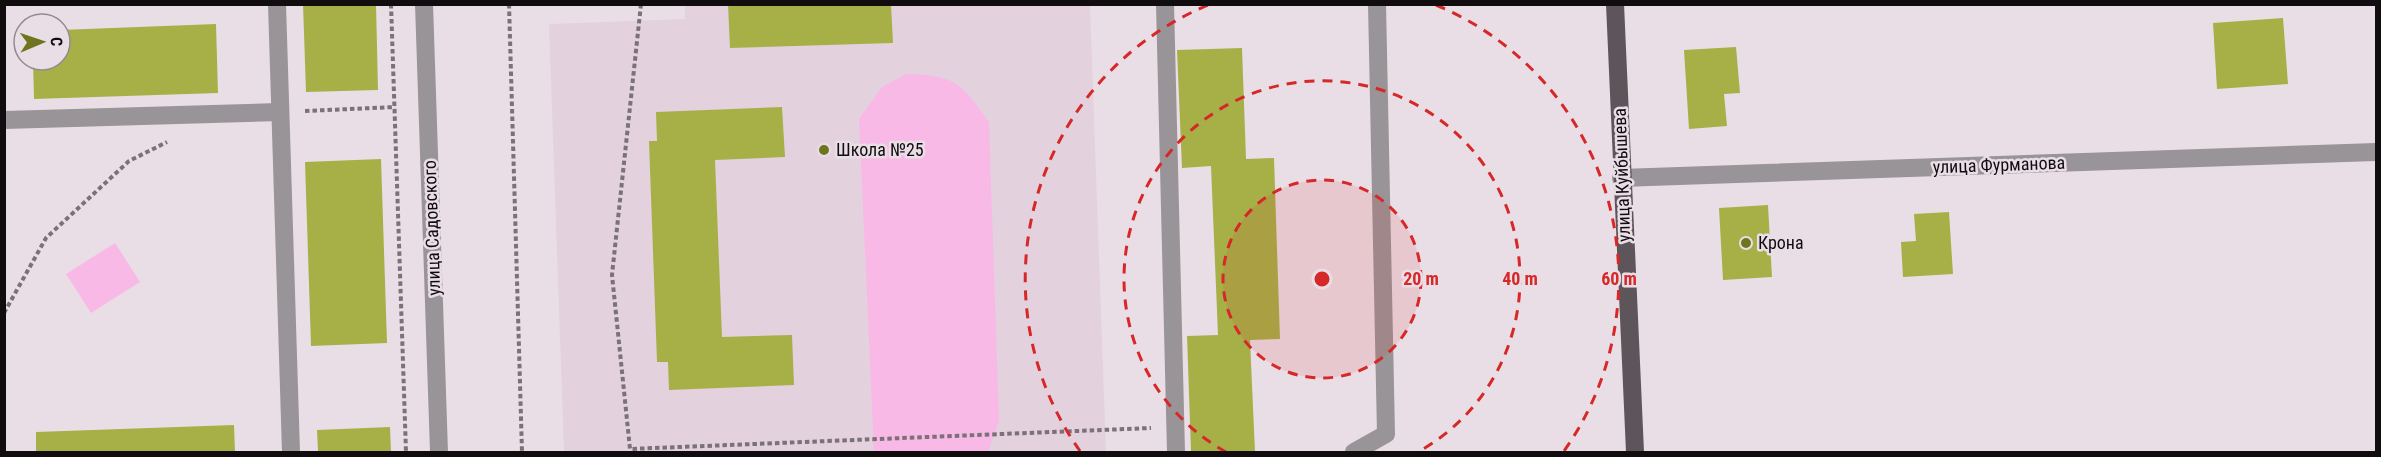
<svg xmlns="http://www.w3.org/2000/svg" width="2381" height="457" font-family="'Roboto Condensed',sans-serif">
  <rect width="100%" height="100%" fill="#eadee6"/>
  <polygon fill="#e4d1de" points="685,4 1090,5 1106,452 564,452 549,24 685,19"/>
  <g fill="#f8b9e7">
    <path d="M906,74c50,1 55,9 83,48l10,299 -11,31h-114l-15,-333 23,-32z"/>
    <polygon points="115,243 140,282 91,313 66,274"/>
  </g>
  <g fill="#a6b047">
    <polygon points="303,4 376,4 378,90 306,92"/>
    <polygon points="728,4 891,4 893,43 730,48"/>
    <polygon points="2283,18 2288,84 2217,89 2213,23"/>
    <polygon points="216,24 218,93 34,99 33,60 60,60 60,30"/>
    <polygon points="1736,47 1740,93 1724,94 1727,126 1689,129 1684,50"/>
    <polygon points="1242,48 1246,159 1274,158 1280,339 1250,340 1255,452 1191,452 1187,336 1218,335 1211,166 1182,168 1177,50"/>
    <polygon points="782,107 785,157 715,160 722,337 792,335 794,385 669,390 668,362 657,362 649,141 657,141 656,112"/>
    <polygon points="381,159 387,343 311,346 305,162"/>
    <polygon points="1768,205 1772,277 1723,280 1719,208"/>
    <polygon points="1949,212 1953,274 1903,277 1901,242 1916,241 1914,214"/>
    <polygon points="234,425 235,452 36,452 36,432"/>
    <polygon points="390,427 391,452 318,452 317,430"/>
  </g>
  <g fill="none" stroke-linecap="round" stroke-linejoin="round">
    <g stroke="#7a7277" stroke-width="4" stroke-dasharray="4.5 3" stroke-linecap="butt">
      <polyline points="391,4 406,452"/>
      <polyline points="509,4 522,452"/>
      <polyline points="641,4 612,275 630,449 1151,428"/>
      <polyline points="305,111 395,107"/>
      <polyline points="4,313 46,238 129,161 167,142"/>
    </g>
    <g stroke="#999497" stroke-width="18">
      <polyline points="277,4 291,452"/>
      <polyline points="424,4 439,452"/>
      <polyline points="1165,4 1176,452"/>
      <polyline points="4,120 280,112"/>
      <polyline points="1621,178 2376,152"/>
      <polyline points="1354,452 1386,434 1377,4"/>
    </g>
    <polyline stroke="#5d555a" stroke-width="18" points="1615,4 1635,452"/>
  </g>
  <circle cx="1322" cy="279" r="99" fill="#d62828" fill-opacity=".12"/>
  <g fill="none" stroke="#d62828" stroke-width="3" stroke-dasharray="10 8">
    <circle cx="1322" cy="279" r="99"/>
    <path d="M1226 452A198 198 0 1 1 1418 452"/>
    <path d="M1080 451A297 297 0 0 1 1208 5M1436 5A297 297 0 0 1 1564 451"/>
  </g>
  <g fill="#6e751e" stroke="#eadee6" stroke-width="2">
    <circle cx="824" cy="150" r="6"/>
    <circle cx="1746" cy="243" r="6"/>
  </g>
  <g text-anchor="middle" stroke-width="5" stroke-linejoin="round" paint-order="stroke">
    <g font-size="18" fill="#110d0f" stroke="#eadee6" text-anchor="start">
      <text x="836" y="156">Школа №25</text>
      <text x="1758" y="249">Крона</text>
    </g>
    <g font-size="18" fill="#110d0f" stroke="#eadee6">
      <text transform="translate(1999 165) rotate(-2)" y="6">улица Фурманова</text>
      <text transform="translate(1622 175) rotate(-92)" y="6">улица Куйбышева</text>
      <text transform="translate(432 228) rotate(-92)" y="6">улица Садовского</text>
    </g>
  </g>
  <circle cx="1322" cy="279" r="9" fill="#d62828" stroke="#eadee6" stroke-width="3"/>
  <g font-size="18" text-anchor="middle" font-weight="bold" fill="#d62828" stroke="#eadee6" stroke-width="5" stroke-linejoin="round" paint-order="stroke">
    <text x="1421" y="285">20 m</text>
    <text x="1520" y="285">40 m</text>
    <text x="1619" y="285">60 m</text>
  </g>
  <rect width="2381" height="457" fill="none" stroke="#110d0f" stroke-width="12"/>
  <g transform="translate(42 42) rotate(88)"><circle r="28" fill="#eadee6" stroke="#938a90" stroke-width="1.5"/>
  <path d="M0-4.5L10 22L0 15L-10 22Z" fill="#6e751e"/>
  <text y="-9" font-size="16" font-weight="bold" text-anchor="middle" fill="#110d0f">С</text>
  </g>
</svg>
